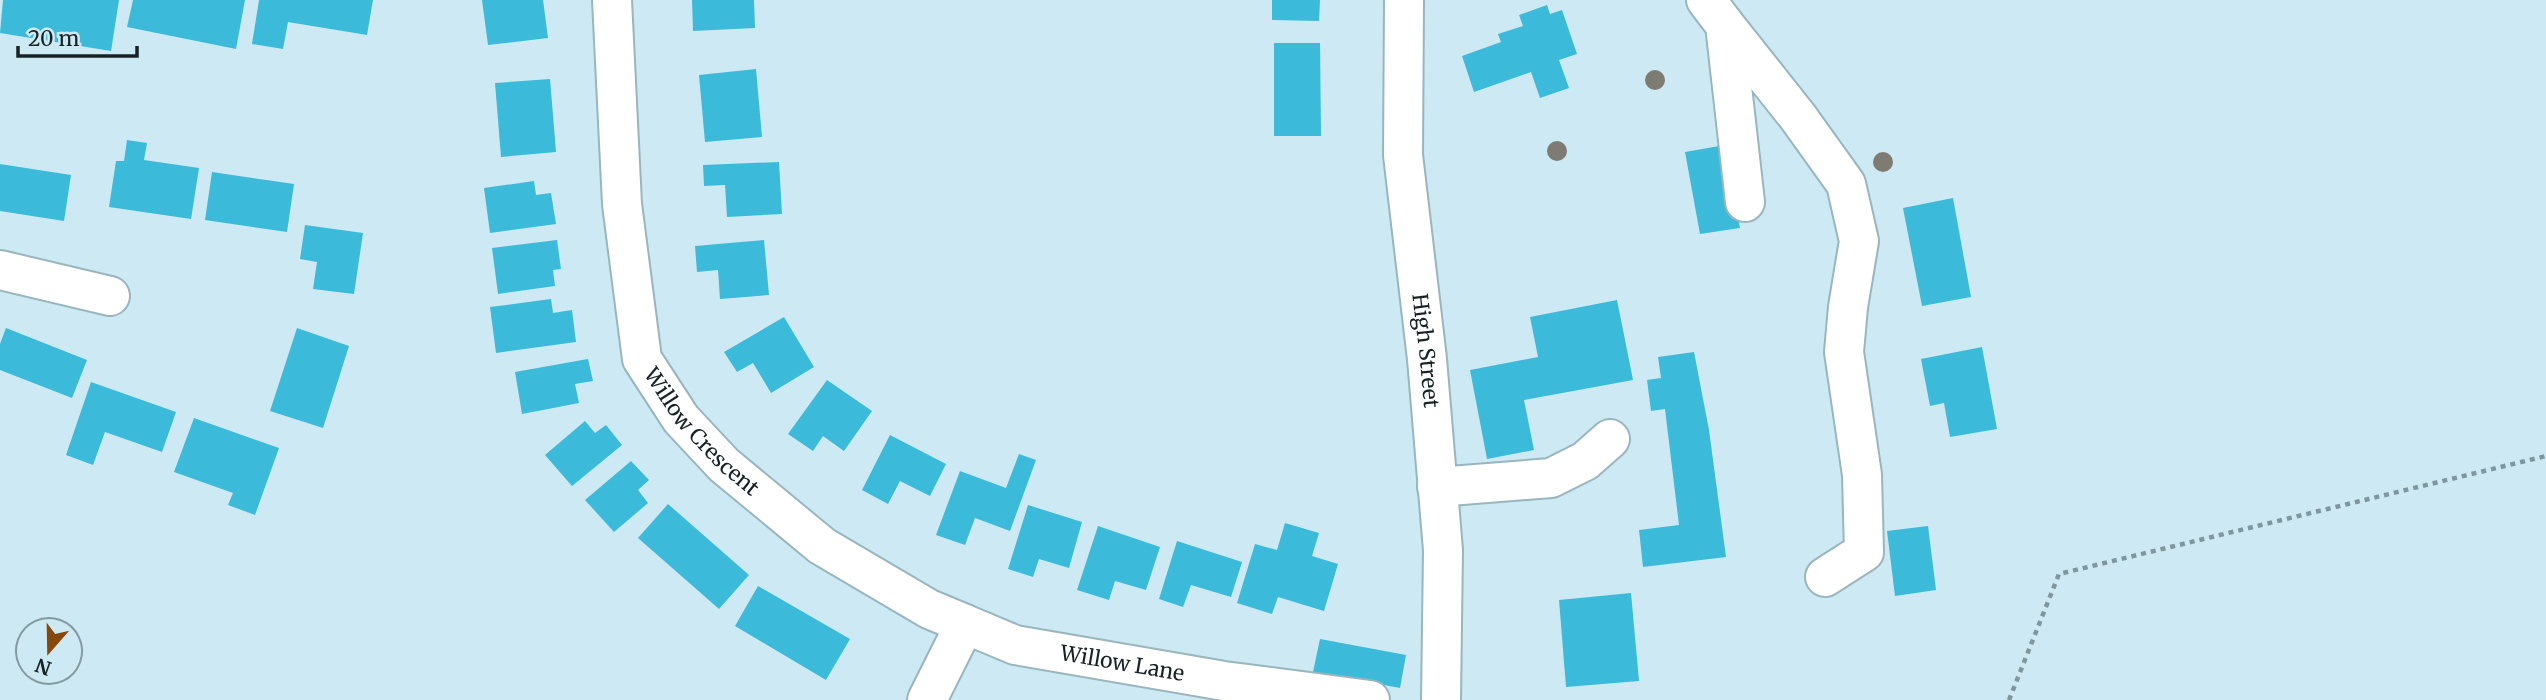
<svg xmlns="http://www.w3.org/2000/svg" width="2546" height="700" font-family="Merriweather,serif">
  <rect width="100%" height="100%" fill="#cdeaf4"/>
  <g fill="#3bbada">
    <polygon points="3,0 119,0 111,51 0,33"/>
    <polygon points="133,0 245,0 236,49 127,27"/>
    <polygon points="259,0 373,0 367,35 288,22 283,49 252,44"/>
    <polygon points="482,0 543,0 548,38 488,45"/>
    <polygon points="692,0 754,0 755,28 693,31"/>
    <polygon points="1272,0 1320,0 1319,21 1272,20"/>
    <polygon points="1547,5 1550,14 1562,10 1577,54 1559,60 1569,88 1540,98 1531,72 1474,92 1462,56 1501,42 1498,34 1523,26 1519,15"/>
    <polygon points="1274,43 1320,43 1321,136 1274,136"/>
    <polygon points="756,69 762,137 705,142 699,75"/>
    <polygon points="550,79 556,152 501,157 495,83"/>
    <polygon points="127,140 147,143 144,160 199,168 191,219 109,207 116,161 124,161"/>
    <polygon points="1725,145 1740,228 1700,234 1685,152"/>
    <polygon points="779,162 782,214 727,217 725,185 704,186 703,165"/>
    <polygon points="0,164 71,175 64,221 0,211"/>
    <polygon points="212,172 294,184 287,232 205,220"/>
    <polygon points="534,181 536,195 551,193 556,224 490,233 484,188"/>
    <polygon points="1953,198 1971,297 1922,306 1903,208"/>
    <polygon points="305,225 363,233 354,294 313,289 317,262 300,259"/>
    <polygon points="557,240 561,269 553,270 555,286 498,294 492,248"/>
    <polygon points="764,240 769,295 720,299 718,270 697,272 695,246"/>
    <polygon points="551,299 553,313 572,310 576,342 496,353 490,307"/>
    <polygon points="1617,300 1633,380 1524,400 1534,450 1487,459 1470,370 1538,357 1530,317"/>
    <polygon points="784,317 814,367 771,393 753,363 737,372 724,352"/>
    <polygon points="6,328 87,360 72,398 0,370 0,344"/>
    <polygon points="297,328 349,346 323,428 270,411"/>
    <polygon points="1982,347 1997,429 1950,437 1944,403 1930,406 1921,359"/>
    <polygon points="1694,352 1709,430 1726,557 1643,567 1639,530 1679,525 1665,409 1651,411 1647,380 1661,378 1658,357"/>
    <polygon points="588,359 593,381 575,384 579,403 522,414 515,372"/>
    <polygon points="827,380 872,411 844,451 823,436 813,451 788,434"/>
    <polygon points="91,382 176,412 162,452 105,432 93,465 66,455"/>
    <polygon points="194,418 279,448 255,515 228,505 233,493 174,472"/>
    <polygon points="585,421 595,433 606,425 622,445 572,486 545,455"/>
    <polygon points="890,435 946,464 930,496 900,481 888,504 862,490"/>
    <polygon points="1019,454 1036,460 1010,531 975,518 965,545 936,535 960,471 1006,488"/>
    <polygon points="631,461 649,480 638,490 648,503 614,532 585,500"/>
    <polygon points="668,504 749,575 719,609 638,538"/>
    <polygon points="1028,505 1082,522 1069,568 1039,559 1033,577 1008,569"/>
    <polygon points="1285,523 1319,533 1312,556 1338,564 1324,611 1278,597 1272,614 1237,603 1255,544 1277,550"/>
    <polygon points="1098,526 1160,547 1146,590 1115,581 1109,600 1077,590"/>
    <polygon points="1928,526 1936,590 1895,596 1887,531"/>
    <polygon points="1177,541 1242,562 1231,597 1191,585 1183,607 1159,599"/>
    <polygon points="758,586 850,639 826,680 735,626"/>
    <polygon points="1631,593 1639,681 1566,687 1559,600"/>
    <polygon points="1320,639 1406,655 1400,688 1313,672"/>
  </g>
  <g fill="none" stroke-linecap="round" stroke-linejoin="round">
    <g stroke="#99b5be" stroke-width="42">
      <g id="minor">
        <path id="s1" d="M612,0l10,204 20,155 39,60 43,46 98,81 107,63 36,15"/>
        <path id="s2" d="M1404,0l-1,155 24,204 16,191 -2,150"/>
        <polyline points="1706,0 1725,25 1745,202"/>
        <polyline points="1725,25 1798,117 1846,184 1859,241 1848,307 1844,352 1862,475 1864,552 1825,577"/>
        <polyline points="0,270 110,296"/>
        <polyline points="1437,487 1551,478 1585,461 1610,439"/>
        <path id="s3" d="M927,700l38,-76 50,21 209,36 146,19"/>
      </g>
    </g>
    <polyline stroke="#80969d" stroke-width="4.5" stroke-dasharray="5 5" stroke-linecap="butt" points="2009,700 2059,574 2546,456"/>
    <use href="#minor" stroke="#fff" stroke-width="38"/>
  </g>
  <g fill="#7e7b72">
    <circle cx="1655" cy="80" r="10"/>
    <circle cx="1557" cy="151" r="10"/>
    <circle cx="1883" cy="162" r="10"/>
  </g>
  <g text-anchor="middle" stroke-width="5" stroke-linejoin="round" paint-order="stroke">
    <g font-size="21" fill="#172225" stroke="#cdeaf4">
      <text dy="7" stroke="none"><textPath href="#s2" startOffset="352">High Street</textPath></text>
      <text dy="7" stroke="none"><textPath href="#s1" startOffset="455">Willow Crescent</textPath></text>
      <text dy="7" stroke="none"><textPath href="#s3" startOffset="248">Willow Lane</textPath></text>
    </g>
  </g>
  <g transform="translate(49 651) rotate(200)"><circle r="33" fill="#cdeaf4" stroke="#849aa1" stroke-width="2"/>
  <path d="M0-5L12 26L0 18L-12 26Z" fill="#87480c"/>
  <text y="-10" font-size="19" font-weight="bold" text-anchor="middle" fill="#172225">N</text>
  </g>
  <path d="M18 46v10h119v-10" fill="none" stroke="#172225" stroke-width="3.5"/>
  <text x="28" y="46" font-size="21" fill="#172225" stroke="#cdeaf4" stroke-width="5" paint-order="stroke">20 m</text>
</svg>
